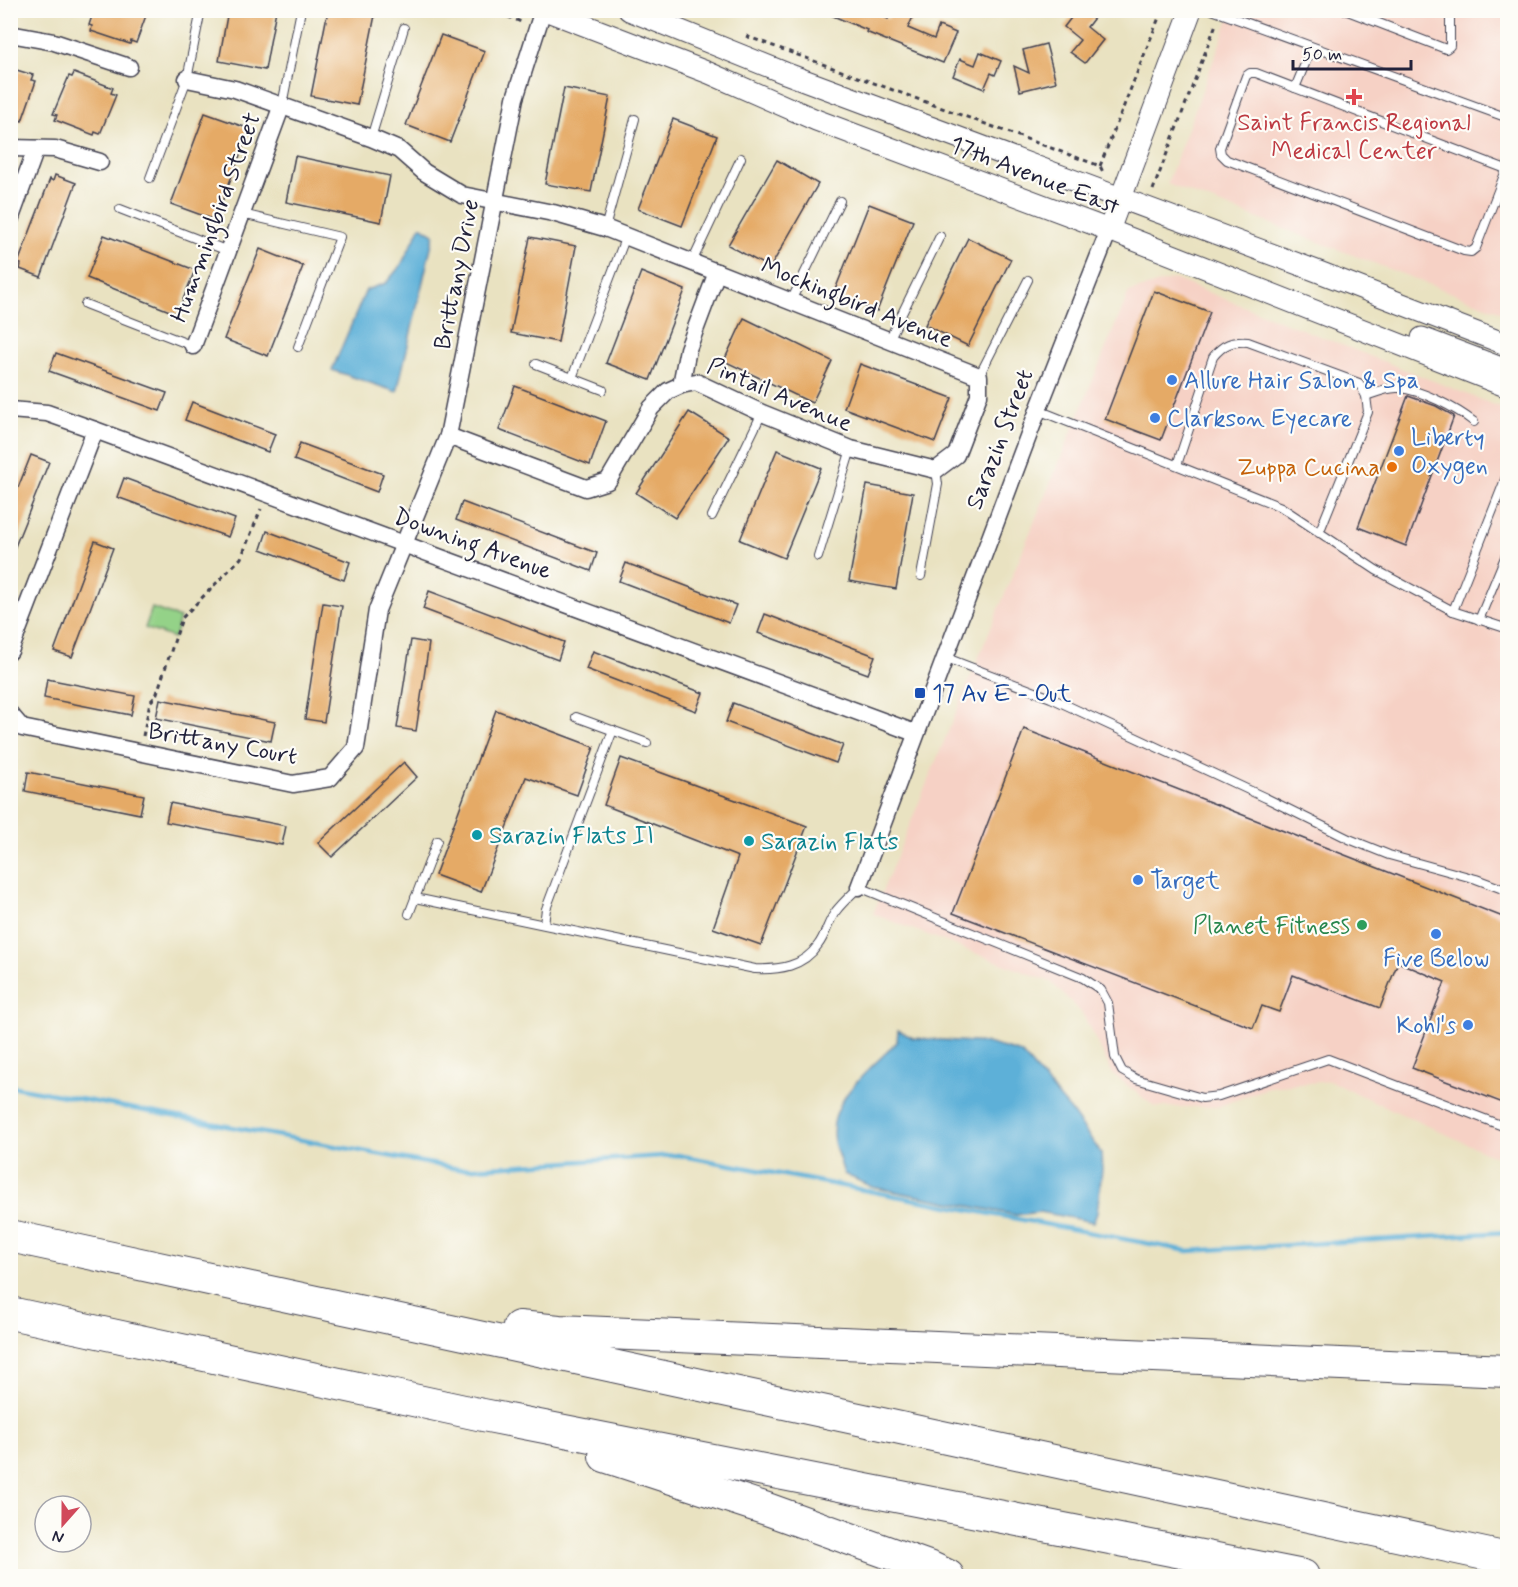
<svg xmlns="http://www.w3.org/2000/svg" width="1518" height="1587" font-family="Mynerve,sans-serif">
  <rect width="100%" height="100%" fill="#fdfcf7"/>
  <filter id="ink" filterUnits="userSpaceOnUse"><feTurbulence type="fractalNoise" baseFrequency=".0167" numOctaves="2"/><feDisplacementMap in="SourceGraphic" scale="12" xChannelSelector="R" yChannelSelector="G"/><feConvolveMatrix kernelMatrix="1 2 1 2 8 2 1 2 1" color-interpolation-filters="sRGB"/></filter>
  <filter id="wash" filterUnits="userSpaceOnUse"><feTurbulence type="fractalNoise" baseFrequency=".008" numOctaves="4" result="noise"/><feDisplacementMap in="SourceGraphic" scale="24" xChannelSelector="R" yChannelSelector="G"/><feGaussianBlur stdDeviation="1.35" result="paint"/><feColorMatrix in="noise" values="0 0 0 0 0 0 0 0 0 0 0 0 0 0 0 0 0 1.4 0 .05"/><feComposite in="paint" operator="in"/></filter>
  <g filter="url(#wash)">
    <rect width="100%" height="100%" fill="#e9e2c1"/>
    <g fill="#f6d1c5">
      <polygon points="1232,11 1507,11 1507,314 1167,184"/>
      <polygon points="1174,279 1507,410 1507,1162 1329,1081 1270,1087 1217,1107 1155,1107 1113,1074 1082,1013 1051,982 873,914 1129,292"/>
    </g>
    <polygon fill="#94d288" stroke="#5b7a62" stroke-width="1.5" points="152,608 180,618 174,638 145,628"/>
    <g fill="#5db0d8" stroke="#40698a" stroke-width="1.5">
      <polygon points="421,226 434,234 397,392 332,370 366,290 386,283 401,265"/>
      <path d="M898,1030l15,8 74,5 34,10 50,58 30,42 1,16 -5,44 -4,9 -53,-10 -24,3 -144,-28 -28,-13c-3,-11 -7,-21 -10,-32 -8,-42 37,-73 63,-100z"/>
    </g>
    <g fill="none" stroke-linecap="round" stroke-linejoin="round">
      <polyline stroke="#5db0d8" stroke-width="4.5" points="10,1086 459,1169 678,1155 1188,1251 1508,1232"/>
    </g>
    <g id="blocks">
      <g fill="#e5aa66">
        <polygon points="94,10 148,10 136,43 131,41 130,44 91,31 92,26 89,25"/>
        <polygon points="228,10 276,10 265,70 219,61"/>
        <polygon points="328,10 376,10 357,105 311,96"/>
        <polygon points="869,10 888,19 892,10 916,10 908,28 934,39 939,26 956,33 943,63 866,32 867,30 821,11"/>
        <polygon points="1077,10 1100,10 1087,27 1103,40 1085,63 1070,52 1080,40 1064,27"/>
        <polygon points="441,35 485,51 450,142 406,125"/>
        <polygon points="1046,44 1056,82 1020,91 1014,66 1029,73 1023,50"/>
        <polygon points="980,52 1001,61 995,75 991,73 984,89 953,76 960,59 975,65"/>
        <polygon points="10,68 33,75 31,80 36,81 22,121 10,117"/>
        <polygon points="74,73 113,88 111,93 116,95 100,134 95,132 94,135 55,120 57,115 53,114 69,76 72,77"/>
        <polygon points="564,88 610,97 591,192 545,184"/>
        <polygon points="205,113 250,129 215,220 171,204"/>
        <polygon points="673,119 717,136 682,226 638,209"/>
        <polygon points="295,156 390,176 381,222 286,202"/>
        <polygon points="777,160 818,184 770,268 728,245"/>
        <polygon points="55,175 76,183 41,277 20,269 21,264 18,263 50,179 53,181"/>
        <polygon points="869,204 913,221 877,311 833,295"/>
        <polygon points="104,235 195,270 177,314 87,278"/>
        <polygon points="530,237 576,246 558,342 511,333"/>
        <polygon points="968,238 1011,259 968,346 925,325"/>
        <polygon points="260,249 303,266 268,356 224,339"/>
        <polygon points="641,272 685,290 650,380 606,363"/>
        <polygon points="1154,291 1210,312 1161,440 1105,419"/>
        <polygon points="744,318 832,361 812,403 724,361"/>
        <polygon points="56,353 167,393 160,411 49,371"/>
        <polygon points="860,364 952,398 935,442 844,408"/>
        <polygon points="515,386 606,421 590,465 499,430"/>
        <polygon points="1408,396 1436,406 1454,416 1406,546 1358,527"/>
        <polygon points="192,402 275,434 268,452 185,420"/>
        <polygon points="689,412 729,437 675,518 636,493"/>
        <polygon points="300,443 383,474 377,492 294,460"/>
        <polygon points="777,450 821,468 784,558 740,540"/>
        <polygon points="31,455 49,462 10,559 10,508"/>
        <polygon points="124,478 235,519 228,537 117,497"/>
        <polygon points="867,485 913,493 896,589 849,581"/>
        <polygon points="462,502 597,553 591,571 456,520"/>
        <polygon points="267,531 350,562 344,580 261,549"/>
        <polygon points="95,541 113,548 72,657 54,651"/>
        <polygon points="626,563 736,605 729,623 619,581"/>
        <polygon points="429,591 564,642 558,660 423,609"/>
        <polygon points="323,603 342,606 324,722 305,719"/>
        <polygon points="765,614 875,656 868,674 758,633"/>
        <polygon points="411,640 429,643 416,731 397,728"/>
        <polygon points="593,651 703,693 696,711 586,669"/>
        <polygon points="47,679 135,696 131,715 44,698"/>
        <polygon points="160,699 275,722 271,741 156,718"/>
        <polygon points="733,703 843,745 836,763 726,722"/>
        <polygon points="496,710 594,747 577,795 526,777 481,892 435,875"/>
        <polygon points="1024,729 1508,919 1508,1105 1412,1068 1445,982 1398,962 1380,1008 1293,975 1279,1012 1262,1006 1253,1028 953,913"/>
        <polygon points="621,758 807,826 761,945 713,928 738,857 604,805"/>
        <polygon points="404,762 417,777 332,857 318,843"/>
        <polygon points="28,772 144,795 140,814 25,791"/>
        <polygon points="170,803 286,826 282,845 166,822"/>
      </g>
    </g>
  </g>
  <g filter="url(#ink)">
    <use href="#blocks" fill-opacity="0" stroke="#403f4f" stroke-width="1.5"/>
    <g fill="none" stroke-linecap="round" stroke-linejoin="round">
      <g stroke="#403f4f" stroke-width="10">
        <g id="service">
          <polyline points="1212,10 1508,118"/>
          <polyline points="1345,10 1446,49 1450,46 1450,10"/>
          <polyline points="1295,88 1312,47"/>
          <polyline points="282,105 301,10"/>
          <polyline points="371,138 404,28"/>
          <polyline points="1506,169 1256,73 1250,73 1246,76 1220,148 1221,154 1227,160 1464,251 1471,252 1476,248 1508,165"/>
          <polyline points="150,178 187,79 201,10"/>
          <polyline points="120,209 228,251"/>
          <polyline points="242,214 340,237 298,347"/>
          <polyline points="605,228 635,119"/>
          <polyline points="692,262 741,158"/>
          <polyline points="791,301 840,201"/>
          <polyline points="85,304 193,346"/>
          <polyline points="889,340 940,236"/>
          <polyline points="536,364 572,378"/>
          <polyline points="979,376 1028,280"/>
          <polyline points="603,390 572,378 626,236"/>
          <path d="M1366,396c11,-4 22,-9 33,-8 23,2 57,20 75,34"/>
          <polyline points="1038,410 1281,507 1376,570 1453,611 1508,629"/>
          <path d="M1177,465l36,-108c10,-13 19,-16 35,-15l111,41 7,13 2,16 -49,121"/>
          <polyline points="712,516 762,413"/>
          <polyline points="818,557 851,449"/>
          <polyline points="921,576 938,484 936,470"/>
          <polyline points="1453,611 1508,472"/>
          <polyline points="1479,620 1508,550"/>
          <polyline points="944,657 1051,698 1266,798 1349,839 1389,855 1476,879 1508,891"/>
          <polyline points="576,717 647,743"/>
          <path d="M415,898l340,71c24,1 48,-2 63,-24 8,-10 10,-24 18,-34 6,-8 15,-16 23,-24l224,91 18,12 7,13 7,54 7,14 14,8 66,19 17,-2 109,-37 180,69"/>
          <polyline points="409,914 437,841"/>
          <polyline points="544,924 546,909 613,730"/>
        </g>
      </g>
      <g stroke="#403f4f" stroke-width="19">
        <g id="minor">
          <polyline points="10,34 54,42 129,67"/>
          <polyline points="187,79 235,89 371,138 399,150 424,172 462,195 553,213 605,228 979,376 979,395 956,455 936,470 851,449 762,413 696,382 681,385 668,391 651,408 608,481 586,488 448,436"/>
          <polyline points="10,148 55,149 100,162"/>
          <polyline points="10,220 36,149"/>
          <polyline points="193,346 282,105"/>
          <polyline points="681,385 688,349 717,272"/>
          <polyline points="10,410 47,413 95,430 915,733"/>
          <polyline points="10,651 95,430"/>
          <polyline points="10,714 22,728 293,784 330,778 356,748 377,610 448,436 515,98 543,10"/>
          <polyline points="859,887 1038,410 1109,230"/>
        </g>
      </g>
      <g stroke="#403f4f" stroke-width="23">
        <g id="tertiary">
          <polyline points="545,10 709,73 816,120 1109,230 1508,387"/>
          <polyline points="629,10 785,73 1314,270 1508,345"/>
          <polyline points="1109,230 1191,10"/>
          <polyline points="1422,338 1501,368 1508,365"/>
        </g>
      </g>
      <g stroke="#403f4f" stroke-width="34">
        <g id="motorway">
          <polyline points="10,1236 1508,1559"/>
          <polyline points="10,1313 478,1414 1303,1576"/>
          <polyline points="519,1327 559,1331 1508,1371"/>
          <polyline points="605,1456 767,1509 931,1568 948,1576"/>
        </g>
      </g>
      <g stroke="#403f4f" stroke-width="3" stroke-dasharray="4.5 4.5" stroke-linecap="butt">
        <polyline points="491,10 524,23"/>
        <polyline points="746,36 1100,166 1103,172"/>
        <polyline points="1100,166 1162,10"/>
        <polyline points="1153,190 1216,24"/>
        <polyline points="143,736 150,702 156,696 182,618 241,558 261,509"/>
      </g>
      <use href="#service" stroke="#fff" stroke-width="8"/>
      <use href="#minor" stroke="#fff" stroke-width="16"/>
      <use href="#tertiary" stroke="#fff" stroke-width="21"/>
      <use href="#motorway" stroke="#fff" stroke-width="32"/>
    </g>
  </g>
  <path fill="#e0444e" stroke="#fdfcf7" stroke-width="2" d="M1351 88h6v6h6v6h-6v6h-6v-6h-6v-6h6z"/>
  <g fill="#3f7fe0" stroke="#fdfcf7" stroke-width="2">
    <circle cx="1172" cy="380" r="6"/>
    <circle cx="1155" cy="418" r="6"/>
    <circle cx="1399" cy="451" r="6"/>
    <circle cx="1138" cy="880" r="6"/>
    <circle cx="1436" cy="934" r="6"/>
    <circle cx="1468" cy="1025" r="6"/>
  </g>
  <circle fill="#e8710a" stroke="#fdfcf7" stroke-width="2" cx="1392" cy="467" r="6"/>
  <rect fill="#1a4fb4" stroke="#fdfcf7" stroke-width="2" x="914" y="687" width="12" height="12" rx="3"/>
  <g fill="#0f9aa8" stroke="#fdfcf7" stroke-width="2">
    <circle cx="477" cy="835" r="6"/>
    <circle cx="749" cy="841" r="6"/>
  </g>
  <circle fill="#2e9e5b" stroke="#fdfcf7" stroke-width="2" cx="1362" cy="925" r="6"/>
  <g text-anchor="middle" stroke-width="4.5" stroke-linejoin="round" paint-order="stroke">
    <g font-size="24" fill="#be3a42" stroke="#fdfcf7">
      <text x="1354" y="130">Saint Francis Regional<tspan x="1354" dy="28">Medical Center</tspan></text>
    </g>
    <g font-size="24" fill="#22223b" stroke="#fdfcf7">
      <text transform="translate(1035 175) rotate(21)" y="8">17th Avenue East</text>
      <text transform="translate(215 217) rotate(-70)" y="8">Hummingbird Street</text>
      <text transform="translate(456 274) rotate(-79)" y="8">Brittany Drive</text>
      <text transform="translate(857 302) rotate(22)" y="8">Mockingbird Avenue</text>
      <text transform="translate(780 394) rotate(23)" y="8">Pintail Avenue</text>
      <text transform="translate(999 439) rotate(-69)" y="8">Sarazin Street</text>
      <text transform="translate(473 543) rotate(20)" y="8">Downing Avenue</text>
      <text transform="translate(223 743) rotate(10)" y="8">Brittany Court</text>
    </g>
    <g font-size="24" fill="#366cbe" stroke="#fdfcf7" text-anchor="start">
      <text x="1184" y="388">Allure Hair Salon &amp; Spa</text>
      <text x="1167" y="426">Clarkson Eyecare</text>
      <text x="1411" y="445">Liberty<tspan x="1411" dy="28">Oxygen</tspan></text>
      <text x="1150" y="888">Target</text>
      <text x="1436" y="966" text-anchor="middle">Five Below</text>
      <text x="1456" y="1033" text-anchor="end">Kohl's</text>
    </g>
    <g font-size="24" fill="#c56008" stroke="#fdfcf7" text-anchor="end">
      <text x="1380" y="475">Zuppa Cucina</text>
    </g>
    <g font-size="24" fill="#164399" stroke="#fdfcf7" text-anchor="start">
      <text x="932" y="701">17 Av E - Out</text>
    </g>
    <g font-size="24" fill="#0d838f" stroke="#fdfcf7" text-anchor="start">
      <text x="489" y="843">Sarazin Flats II</text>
      <text x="761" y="849">Sarazin Flats</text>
    </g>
    <g font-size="24" fill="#27864d" stroke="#fdfcf7" text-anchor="end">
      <text x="1350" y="933">Planet Fitness</text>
    </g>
  </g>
  <rect width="1518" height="1587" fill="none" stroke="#fdfcf7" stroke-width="36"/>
  <g transform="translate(63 1524) rotate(201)"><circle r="28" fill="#fdfcf7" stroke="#a5a5ac" stroke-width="1.5"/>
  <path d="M0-4.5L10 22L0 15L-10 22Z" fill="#d1495b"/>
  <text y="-9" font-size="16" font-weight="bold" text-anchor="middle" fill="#22223b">N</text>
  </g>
  <path d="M1293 60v9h118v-9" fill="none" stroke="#22223b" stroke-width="3"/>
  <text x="1302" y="60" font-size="18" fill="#22223b" stroke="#fdfcf7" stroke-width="4.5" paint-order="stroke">50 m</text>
</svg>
